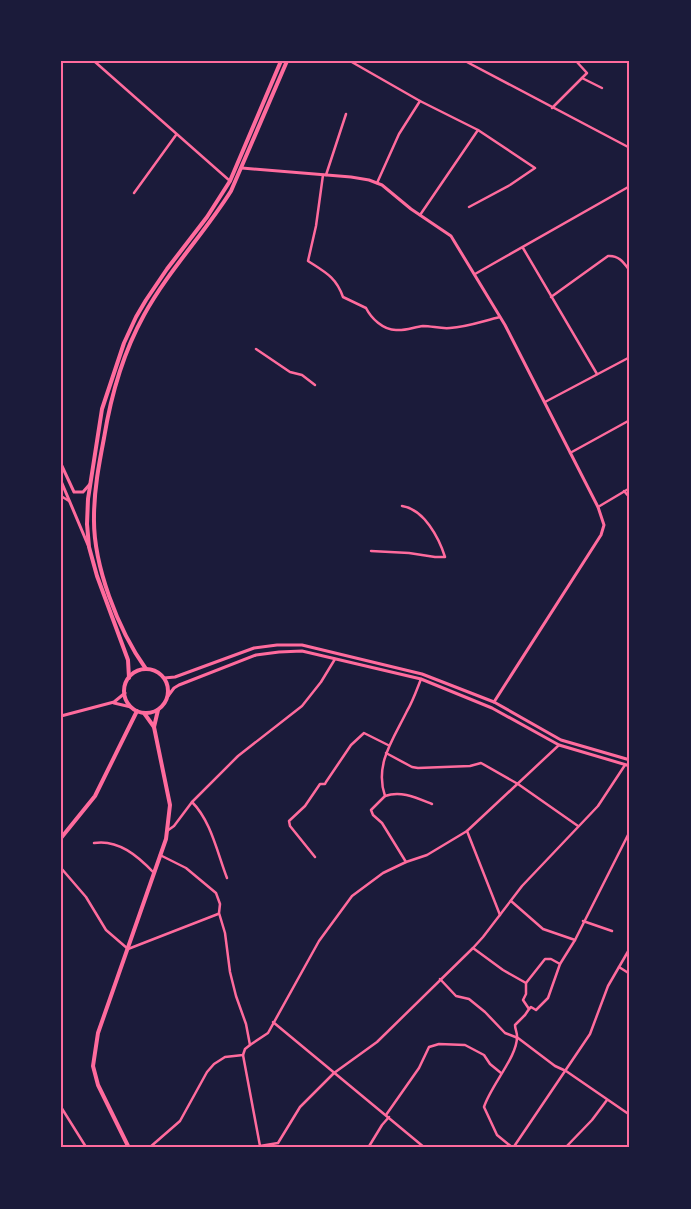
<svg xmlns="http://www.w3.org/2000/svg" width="691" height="1209" font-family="Montserrat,sans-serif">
  <rect width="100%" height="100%" fill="#1b1b3a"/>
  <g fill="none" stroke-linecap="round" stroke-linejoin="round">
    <g stroke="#ff6b9d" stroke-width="2.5">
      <polyline points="94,61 230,181"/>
      <polyline points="350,61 420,101 478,130 535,168 510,185 469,207"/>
      <polyline points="465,61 630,148"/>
      <polyline points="582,78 602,88"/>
      <polyline points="552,108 587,73 576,61"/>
      <path d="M323,175l-7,51 -8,35c17,11 28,16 35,36l23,11c5,10 17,22 30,22 9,1 18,-3 27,-4 9,0 18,3 27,2 17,-1 33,-7 50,-11"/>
      <polyline points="326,175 346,114"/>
      <polyline points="377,183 399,134 420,101"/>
      <polyline points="134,193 176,135"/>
      <polyline points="420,215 478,130"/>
      <polyline points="523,248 597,374"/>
      <polyline points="475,274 630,186"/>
      <path d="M551,297l57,-41c11,-1 16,7 22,15"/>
      <polyline points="256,349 290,372 302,375 315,385"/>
      <polyline points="545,402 630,357"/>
      <polyline points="570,453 630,420"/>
      <polyline points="624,491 630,498"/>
      <polyline points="61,496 69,501"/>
      <polyline points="598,507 630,488"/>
      <path d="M371,551l38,2 26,4h10c-6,-19 -21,-48 -43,-51"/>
      <polyline points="386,753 412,767 418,768 470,766 481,763 518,784 578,826"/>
      <path d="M385,796c16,-6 32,2 47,8"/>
      <path d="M192,802c19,19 25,50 35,76"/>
      <polyline points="167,831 174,826 192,802 238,756 302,706 321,682 335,659"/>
      <polyline points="467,831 500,915"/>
      <path d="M94,843c24,-4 44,13 60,30"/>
      <polyline points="315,857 290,826 289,821 305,806 320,784 325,784 326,782 351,745 364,733 388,745"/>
      <path d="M406,862l-24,-39 -9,-8 -2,-5 14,-14c-11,-32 9,-58 22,-85 6,-10 10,-22 14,-32"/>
      <polyline points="61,868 86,897 106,930 128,949 218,914"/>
      <polyline points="511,901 543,929 575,940"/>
      <polyline points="583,921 612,931"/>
      <polyline points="473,948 503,970 526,983"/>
      <polyline points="619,967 630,974"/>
      <polyline points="440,979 456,996 469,999 485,1012 505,1033 518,1038 555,1066 566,1071 630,1115"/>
      <polyline points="529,1009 531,1007 536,1010 548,998 560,964"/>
      <polyline points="273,1022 425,1148"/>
      <polyline points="250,1045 268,1033 319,941 352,896 383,873 406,862 427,855 467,831 559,745"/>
      <polyline points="243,1055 260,1146"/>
      <polyline points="61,1107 86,1147"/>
      <polyline points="386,1115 419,1068 429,1047 439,1044 465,1045 484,1055 490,1064 501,1073"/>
      <polyline points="260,1146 278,1143 300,1107 334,1073 377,1042 473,948 483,937 522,886 598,806 625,765"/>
      <polyline points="149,1148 180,1121 207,1072 214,1064 225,1057 243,1055 245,1049 250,1045 246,1024 236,996 230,972 225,933 219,913 220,904 216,893 186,868 160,855"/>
      <polyline points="368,1148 382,1125 389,1117"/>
      <path d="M513,1148l-16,-13 -13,-28c7,-22 34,-51 33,-71 0,-4 -2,-7 -2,-11l10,-10 4,-6 -6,-9 3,-6v-11l19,-24h6l9,5 15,-24 55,-109"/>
      <polyline points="513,1148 590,1034 608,986 630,948"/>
      <polyline points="565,1148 592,1120 607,1100"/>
    </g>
    <g stroke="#ff6b9d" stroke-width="3">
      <polyline points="242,168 351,177 369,180 382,185 411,209 451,236 505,325 598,507 604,525 601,535 494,702"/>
      <polyline points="61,464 74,492 83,492 90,484"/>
      <polyline points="61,481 88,545"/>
      <polyline points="164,678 175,677 254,648 277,645 302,645 422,674 494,702 561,740 630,760"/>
      <polyline points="168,696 174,688 179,685 256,655 279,652 302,651 421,679 492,708 559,745 630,766"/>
      <polyline points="114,703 131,707"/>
      <polyline points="61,716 114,702 125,693"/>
    </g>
    <g stroke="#ff6b9d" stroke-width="4">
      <path d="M146,669c-28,-39 -53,-104 -52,-152 0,-27 5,-53 10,-79 7,-43 19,-85 40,-123 24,-44 60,-81 87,-124l56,-130"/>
      <circle cx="146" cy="691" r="22"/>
      <polyline points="129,678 128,660 97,576 89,547 87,524 88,499 102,409 124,343 136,317 146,300 167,269 207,217 230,181 281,61"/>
      <polyline points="154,727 158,710"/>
      <polyline points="61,838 95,796 137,711"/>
      <polyline points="129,1148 98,1085 93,1066 98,1033 166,839 170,805 154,727 144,713"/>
    </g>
  </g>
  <rect width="691" height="1209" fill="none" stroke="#1b1b3a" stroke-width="125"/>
  <rect x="62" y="62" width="566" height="1084" fill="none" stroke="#ff6b9d" stroke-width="2"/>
</svg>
